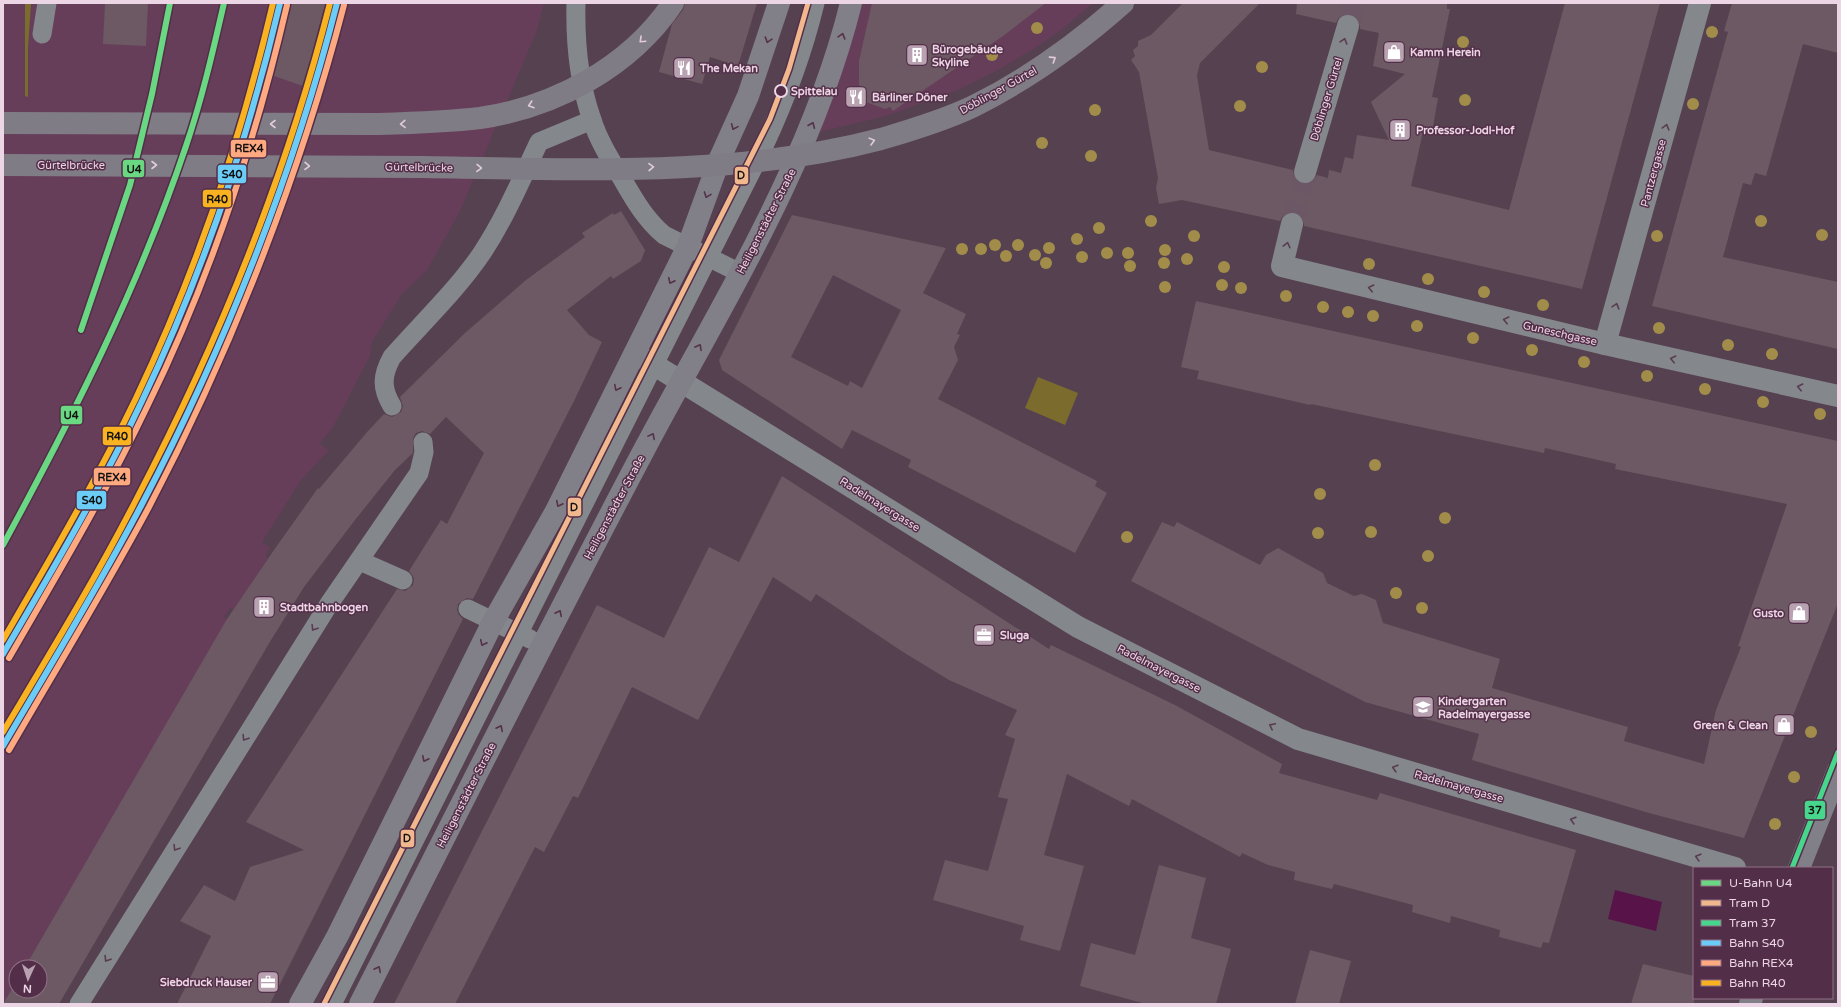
<svg xmlns="http://www.w3.org/2000/svg" width="1841" height="1007" font-family="'Varela Round',sans-serif">
  <rect width="100%" height="100%" fill="#564150"/>
  <g fill="#663e5a">
    <polygon points="3,3 544,3 536,33 459,213 427,270 401,295 372,342 370,356 333,427 320,443 328,451 301,480 262,542 270,548 265,555 268,558 234,610 230,608 224,617 228,620 25,967 16,967 16,982 3,1004"/>
    <polygon points="860,3 1093,3 1061,30 1032,50 996,71 960,89 886,116 819,132"/>
  </g>
  <g fill="#7b6c2d">
    <polygon points="25,3 31,3 28,48 28,97 25,96"/>
    <polygon points="1038,377 1078,393 1065,425 1025,408"/>
  </g>
  <polygon fill="#581449" points="1615,890 1662,902 1656,931 1608,919"/>
  <g fill="#6c5963" fill-rule="evenodd">
    <polygon points="105,3 148,3 146,46 103,44"/>
    <polygon points="290,3 326,3 303,86 274,76"/>
    <polygon points="685,3 757,3 738,66 710,57 702,84 659,72 672,24 683,10"/>
    <polygon points="872,3 1046,3 1003,36 893,111 890,107 885,109 866,102 859,84 859,61"/>
    <polygon points="1183,3 1260,3 1200,63 1197,76 1209,150 1293,170 1293,175 1296,181 1301,184 1308,184 1313,181 1317,175 1328,178 1329,170 1341,173 1345,157 1353,159 1357,135 1389,140 1371,102 1405,74 1373,66 1379,33 1360,29 1360,23 1357,17 1351,14 1345,14 1339,17 1336,23 1296,14 1297,3 1447,3 1447,9 1450,9 1432,97 1438,98 1433,127 1431,126 1430,134 1423,132 1411,186 1509,210 1565,3 1660,3 1582,289 1304,226 1304,220 1301,215 1295,212 1288,212 1283,215 1280,221 1182,200 1159,204 1156,188 1158,178 1139,72 1131,60 1135,56 1133,50 1138,46 1138,41 1151,35"/>
    <polygon points="1732,3 1838,3 1838,53 1803,44 1766,176 1755,173 1751,185 1743,183 1723,257 1838,282 1838,349 1652,306 1728,32 1724,31"/>
    <polygon points="621,211 645,250 641,261 613,279 611,276 567,310 589,335 602,342 574,401 473,599 467,598 458,604 457,610 459,615 463,619 270,1004 177,1004 211,936 180,921 204,885 235,901 250,867 304,850 246,822 397,589 405,591 413,585 414,578 409,571 441,520 447,524 484,453 446,417 430,434 422,431 416,433 413,438 413,453 395,470 355,520 304,587 268,645 59,1004 3,1004 16,982 16,991 40,991 40,967 25,967 227,619 274,550 318,488 319,489 368,431 384,414 392,417 401,412 403,406 400,397 465,333 526,280 585,237 582,233 613,213 614,215"/>
    <path d="M792,215l154,33 -23,45 43,21 -9,20 3,1 -6,12 4,13 -20,39 159,82 -2,5 12,7 -32,60 -167,-86 3,-7 -59,-30 -10,19 -120,-79 -3,-10zM833,275l68,35 -39,78 -12,-7 -2,5 -57,-29z"/>
    <polygon points="1196,301 1838,441 1838,603 1744,838 1649,813 1472,760 1479,734 1365,702 1131,581 1162,522 1174,527 1177,522 1260,565 1266,555 1278,548 1323,573 1327,583 1354,596 1362,594 1376,600 1383,623 1500,659 1492,688 1628,727 1624,741 1704,764 1716,710 1741,647 1738,646 1787,504 1615,469 1616,464 1545,448 1544,453 1311,404 1310,405 1197,379 1199,371 1181,367"/>
    <polygon points="782,476 1049,649 1051,645 1175,705 1282,764 1279,773 1377,800 1380,793 1576,850 1549,943 1543,942 1541,948 1499,937 1500,930 1451,916 1450,923 1412,912 1413,905 1334,884 1332,889 1294,880 1295,872 1268,865 1242,853 1240,857 1132,799 1129,806 1067,774 1044,855 1084,866 1060,951 1020,940 1024,926 933,900 945,860 988,871 1008,799 998,797 1015,739 1005,735 1017,710 949,680 903,652 816,594 811,602 773,577 698,720 632,687 578,798 573,796 544,852 535,847 455,1004 394,1004 597,605 664,638 709,547 739,562"/>
    <polygon points="1159,865 1206,878 1191,938 1231,949 1216,1004 1146,1004 1080,986 1091,943 1135,955"/>
    <polygon points="1310,950 1351,961 1339,1004 1295,1004"/>
    <polygon points="1643,964 1694,976 1694,1004 1631,1004"/>
  </g>
  <g fill="none" stroke-linecap="round" stroke-linejoin="round">
    <g stroke="#6c5766" stroke-width="22" stroke-dasharray="22 11" stroke-linecap="butt">
      <polyline points="1348,26 1354,3"/>
      <polyline points="1292,224 1305,172"/>
    </g>
    <g stroke="#84888d" stroke-width="19">
      <path d="M576,3c-1,39 3,80 16,117 7,22 20,42 32,62 11,19 22,38 40,53l76,38"/>
      <polyline points="42,34 47,3"/>
      <path d="M392,406c-11,-18 -10,-31 0,-49 29,-33 65,-67 90,-104 23,-35 39,-73 57,-111l53,-22"/>
      <polyline points="360,561 403,580"/>
      <polyline points="468,609 530,639"/>
      <polyline points="79,1004 329,604 419,473 424,452 423,442"/>
      <path d="M332,1004l431,-856c22,-47 40,-95 52,-145"/>
    </g>
    <g stroke="#84888d" stroke-width="22">
      <polyline points="1305,172 1348,26"/>
      <polyline points="1292,224 1282,266 1605,344 1838,396"/>
      <polyline points="1605,344 1700,3"/>
      <polyline points="635,353 1078,627 1298,739 1735,868"/>
    </g>
    <g stroke="#817f87" stroke-width="22">
      <polyline points="1799,868 1838,770"/>
      <polyline points="300,1004 338,935 493,622 556,511 688,246 720,158 748,96 779,3"/>
      <path d="M360,1004c94,-185 187,-371 284,-554 77,-145 167,-286 207,-447"/>
      <polyline points="1750,1004 1752,998"/>
    </g>
    <g stroke="#807c86" stroke-width="22">
      <path d="M3,123l376,1c34,-1 67,-2 101,-6 75,-11 150,-51 193,-115"/>
      <path d="M3,165c140,0 280,1 420,2 152,2 309,11 458,-28 31,-9 64,-19 93,-33 54,-27 104,-63 149,-103"/>
    </g>
    <g stroke="#532e48" stroke-width="9">
      <g id="rail-1">
        <path d="M3,654c49,-83 98,-166 139,-253 61,-128 106,-261 138,-398"/>
        <path d="M3,746c47,-80 96,-160 139,-242 82,-155 152,-331 195,-501"/>
      </g>
    </g>
    <g stroke="#532e48" stroke-width="9">
      <g id="rail-2">
        <path d="M9,658c48,-83 97,-165 138,-251 63,-128 108,-264 140,-402"/>
        <path d="M9,750c47,-81 96,-161 140,-243 82,-156 151,-332 195,-502"/>
      </g>
    </g>
    <g stroke="#532e48" stroke-width="9">
      <g id="rail-3">
        <path d="M3,640c46,-79 93,-159 133,-242 60,-126 105,-259 137,-395"/>
        <path d="M3,732c46,-77 93,-154 134,-234 81,-155 150,-325 193,-495"/>
      </g>
    </g>
    <use href="#rail-1" stroke="#6bccf7" stroke-width="6"/>
    <use href="#rail-2" stroke="#ffa980" stroke-width="6"/>
    <use href="#rail-3" stroke="#f9b220" stroke-width="6"/>
    <g stroke="#532e48" stroke-width="8">
      <polyline id="tram-1" points="324,1004 770,119 789,69 808,3"/>
    </g>
    <g stroke="#532e48" stroke-width="8">
      <polyline id="tram-2" points="1792,868 1838,752"/>
    </g>
    <use href="#tram-1" stroke="#f1b78d" stroke-width="5"/>
    <use href="#tram-2" stroke="#46d78d" stroke-width="5"/>
    <g stroke="#532e48" stroke-width="9">
      <g id="metro-1">
        <polyline points="81,330 130,185 152,94 170,3"/>
        <path d="M3,545c70,-129 136,-259 183,-399 16,-47 27,-95 38,-143"/>
      </g>
    </g>
    <use href="#metro-1" stroke="#6ad782" stroke-width="6"/>
  </g>
  <g fill="#a28c4a">
    <circle cx="1037" cy="28" r="6"/>
    <circle cx="1712" cy="32" r="6"/>
    <circle cx="1463" cy="42" r="6"/>
    <circle cx="992" cy="55" r="6"/>
    <circle cx="1262" cy="67" r="6"/>
    <circle cx="1465" cy="100" r="6"/>
    <circle cx="1693" cy="104" r="6"/>
    <circle cx="1240" cy="106" r="6"/>
    <circle cx="1095" cy="110" r="6"/>
    <circle cx="1042" cy="143" r="6"/>
    <circle cx="1091" cy="156" r="6"/>
    <circle cx="1151" cy="221" r="6"/>
    <circle cx="1761" cy="221" r="6"/>
    <circle cx="1099" cy="228" r="6"/>
    <circle cx="1822" cy="235" r="6"/>
    <circle cx="1194" cy="236" r="6"/>
    <circle cx="1657" cy="236" r="6"/>
    <circle cx="1077" cy="239" r="6"/>
    <circle cx="995" cy="245" r="6"/>
    <circle cx="1018" cy="245" r="6"/>
    <circle cx="1049" cy="248" r="6"/>
    <circle cx="962" cy="249" r="6"/>
    <circle cx="981" cy="249" r="6"/>
    <circle cx="1165" cy="250" r="6"/>
    <circle cx="1107" cy="253" r="6"/>
    <circle cx="1128" cy="253" r="6"/>
    <circle cx="1035" cy="255" r="6"/>
    <circle cx="1006" cy="256" r="6"/>
    <circle cx="1082" cy="257" r="6"/>
    <circle cx="1187" cy="259" r="6"/>
    <circle cx="1046" cy="263" r="6"/>
    <circle cx="1164" cy="263" r="6"/>
    <circle cx="1369" cy="264" r="6"/>
    <circle cx="1130" cy="266" r="6"/>
    <circle cx="1224" cy="267" r="6"/>
    <circle cx="1428" cy="279" r="6"/>
    <circle cx="1222" cy="285" r="6"/>
    <circle cx="1165" cy="287" r="6"/>
    <circle cx="1241" cy="288" r="6"/>
    <circle cx="1484" cy="292" r="6"/>
    <circle cx="1286" cy="296" r="6"/>
    <circle cx="1543" cy="305" r="6"/>
    <circle cx="1323" cy="307" r="6"/>
    <circle cx="1348" cy="312" r="6"/>
    <circle cx="1373" cy="316" r="6"/>
    <circle cx="1417" cy="326" r="6"/>
    <circle cx="1659" cy="328" r="6"/>
    <circle cx="1473" cy="338" r="6"/>
    <circle cx="1728" cy="345" r="6"/>
    <circle cx="1532" cy="350" r="6"/>
    <circle cx="1772" cy="354" r="6"/>
    <circle cx="1584" cy="362" r="6"/>
    <circle cx="1647" cy="376" r="6"/>
    <circle cx="1705" cy="389" r="6"/>
    <circle cx="1763" cy="402" r="6"/>
    <circle cx="1820" cy="414" r="6"/>
    <circle cx="1375" cy="465" r="6"/>
    <circle cx="1320" cy="494" r="6"/>
    <circle cx="1445" cy="518" r="6"/>
    <circle cx="1371" cy="532" r="6"/>
    <circle cx="1318" cy="533" r="6"/>
    <circle cx="1127" cy="537" r="6"/>
    <circle cx="1428" cy="556" r="6"/>
    <circle cx="1396" cy="593" r="6"/>
    <circle cx="1422" cy="608" r="6"/>
    <circle cx="1811" cy="732" r="6"/>
    <circle cx="1794" cy="777" r="6"/>
    <circle cx="1775" cy="824" r="6"/>
  </g>
  <defs><path id="oneway-chevron" d="M-2-3.5L2.5 0L-2 3.5" fill="none" stroke-width="1.6" stroke-linecap="round" stroke-linejoin="round"/></defs>
  <g stroke="#55324b">
    <use href="#oneway-chevron" transform="translate(842 36) rotate(-74)"/>
    <use href="#oneway-chevron" transform="translate(768 40) rotate(108)"/>
    <use href="#oneway-chevron" transform="translate(812 125) rotate(-67)"/>
    <use href="#oneway-chevron" transform="translate(734 127) rotate(114)"/>
    <use href="#oneway-chevron" transform="translate(707 195) rotate(110)"/>
    <use href="#oneway-chevron" transform="translate(671 281) rotate(116)"/>
    <use href="#oneway-chevron" transform="translate(699 347) rotate(-61)"/>
    <use href="#oneway-chevron" transform="translate(617 388) rotate(117)"/>
    <use href="#oneway-chevron" transform="translate(652 436) rotate(-62)"/>
    <use href="#oneway-chevron" transform="translate(559 504) rotate(117)"/>
    <use href="#oneway-chevron" transform="translate(559 613) rotate(-63)"/>
    <use href="#oneway-chevron" transform="translate(483 643) rotate(116)"/>
    <use href="#oneway-chevron" transform="translate(500 728) rotate(-63)"/>
    <use href="#oneway-chevron" transform="translate(425 759) rotate(116)"/>
    <use href="#oneway-chevron" transform="translate(378 969) rotate(-63)"/>
  </g>
  <g stroke="#e1ccdb">
    <use href="#oneway-chevron" transform="translate(642 40) rotate(137)"/>
    <use href="#oneway-chevron" transform="translate(1053 59) rotate(-33)"/>
    <use href="#oneway-chevron" transform="translate(531 105) rotate(162)"/>
    <use href="#oneway-chevron" transform="translate(273 124) rotate(-180)"/>
    <use href="#oneway-chevron" transform="translate(403 124) rotate(178)"/>
    <use href="#oneway-chevron" transform="translate(872 141) rotate(-15)"/>
    <use href="#oneway-chevron" transform="translate(154 165)"/>
    <use href="#oneway-chevron" transform="translate(307 166) rotate(1)"/>
    <use href="#oneway-chevron" transform="translate(651 167) rotate(-1)"/>
    <use href="#oneway-chevron" transform="translate(479 168) rotate(1)"/>
  </g>
  <g stroke="#5a3c52">
    <use href="#oneway-chevron" transform="translate(1344 41) rotate(-73)"/>
    <use href="#oneway-chevron" transform="translate(1666 127) rotate(-75)"/>
    <use href="#oneway-chevron" transform="translate(1287 245) rotate(-76)"/>
    <use href="#oneway-chevron" transform="translate(1371 288) rotate(-167)"/>
    <use href="#oneway-chevron" transform="translate(1616 306) rotate(-74)"/>
    <use href="#oneway-chevron" transform="translate(1506 320) rotate(-167)"/>
    <use href="#oneway-chevron" transform="translate(1673 359) rotate(-167)"/>
    <use href="#oneway-chevron" transform="translate(1800 387) rotate(-167)"/>
    <use href="#oneway-chevron" transform="translate(314 628) rotate(122)"/>
    <use href="#oneway-chevron" transform="translate(1272 726) rotate(-153)"/>
    <use href="#oneway-chevron" transform="translate(245 738) rotate(122)"/>
    <use href="#oneway-chevron" transform="translate(1395 768) rotate(-164)"/>
    <use href="#oneway-chevron" transform="translate(1573 820) rotate(-164)"/>
    <use href="#oneway-chevron" transform="translate(176 848) rotate(122)"/>
    <use href="#oneway-chevron" transform="translate(1698 857) rotate(-164)"/>
    <use href="#oneway-chevron" transform="translate(107 959) rotate(122)"/>
  </g>
  <defs>
    <g id="shop-square" transform="scale(1.15)"><rect x="-9" y="-9" width="18" height="18" rx="4" fill="#b8a1b0" stroke="#532e48"/><path d="M-5-2.5h2.3a2.7 3.5 0 0 1 5.4 0H5L5.5 6h-11ZM-1.5-2.5h3a1.5 2.3 0 0 0-3 0Z" fill="#fff"/></g>
    <g id="building-square" transform="scale(1.15)"><rect x="-9" y="-9" width="18" height="18" rx="4" fill="#b8a1b0" stroke="#532e48"/><path d="M-4-6H4V6H1V3H-1V6H-4ZM-2.5-4.3h1.7v1.8h-1.7ZM.8-4.3h1.7v1.8H.8ZM-2.5-1h1.7V.8h-1.7ZM.8-1h1.7V.8H.8Z" fill="#fff"/></g>
    <g id="restaurant-square" transform="scale(1.15)"><rect x="-9" y="-9" width="18" height="18" rx="4" fill="#b8a1b0" stroke="#532e48"/><path d="M-5-6h1v4h1v-4h1v4h1v-4h1v5L-1.5 .5V6h-2V.5L-5-1ZM5-6V6H3V1.5H1.5Q1.5-4 5-6Z" fill="#fff"/></g>
    <g id="office-square" transform="scale(1.15)"><rect x="-9" y="-9" width="18" height="18" rx="4" fill="#b8a1b0" stroke="#532e48"/><path d="M-6-3h4V-5.5h4V-3h4V5H-6ZM-1-4.5V-3h2v-1.5ZM-6 0V1H6V0Z" fill="#fff"/></g>
    <g id="school-square" transform="scale(1.15)"><rect x="-9" y="-9" width="18" height="18" rx="4" fill="#b8a1b0" stroke="#532e48"/><path d="M0-5L7-2L0 1L-7-2ZM-4 1L0 2.5L4 1V4Q0 6-4 4Z" fill="#fff"/></g>
  </defs>
  <g fill-rule="evenodd">
    <use href="#shop-square" x="1394" y="52"/>
    <use href="#building-square" x="917" y="55"/>
    <use href="#restaurant-square" x="684" y="68"/>
    <use href="#restaurant-square" x="856" y="97"/>
    <use href="#building-square" x="1400" y="130"/>
    <use href="#building-square" x="264" y="607"/>
    <use href="#shop-square" x="1799" y="613"/>
    <use href="#office-square" x="984" y="635"/>
    <use href="#school-square" x="1423" y="707"/>
    <use href="#shop-square" x="1784" y="725"/>
    <use href="#office-square" x="268" y="982"/>
  </g>
  <circle fill="#532e48" stroke="#ecd5e4" stroke-width="2" cx="781" cy="91" r="6"/>
  <g text-anchor="middle" stroke-width="3" stroke-linejoin="round" paint-order="stroke">
    <g font-size="11" font-weight="bold" fill="#ecd5e4" stroke="#532e48" text-anchor="start">
      <text x="932" y="53">Bürogebäude<tspan x="932" dy="13">Skyline</tspan></text>
      <text x="1410" y="56">Kamm Herein</text>
      <text x="700" y="72">The Mekan</text>
      <text x="872" y="101">Bärliner Döner</text>
      <text x="1416" y="134">Professor-Jodl-Hof</text>
      <text x="280" y="611">Stadtbahnbogen</text>
      <text x="1784" y="617" text-anchor="end">Gusto</text>
      <text x="1000" y="639">Sluga</text>
      <text x="1438" y="705">Kindergarten<tspan x="1438" dy="13">Radelmayergasse</tspan></text>
      <text x="1768" y="729" text-anchor="end">Green &amp; Clean</text>
      <text x="252" y="986" text-anchor="end">Siebdruck Hauser</text>
    </g>
    <g font-size="11" fill="#ecd5e4" stroke="#532e48">
      <text transform="translate(998 90) rotate(-29)" y="4">Döblinger Gürtel</text>
      <text transform="translate(1326 99) rotate(-73)" y="4">Döblinger Gürtel</text>
      <text x="71" y="169">Gürtelbrücke</text>
      <text transform="translate(419 167) rotate(1)" y="4">Gürtelbrücke</text>
      <text transform="translate(1653 173) rotate(-75)" y="4">Pantzergasse</text>
      <text transform="translate(766 221) rotate(-63)" y="4">Heiligenstädter Straße</text>
      <text transform="translate(1560 333) rotate(13)" y="4">Guneschgasse</text>
      <text transform="translate(880 504) rotate(32)" y="4">Radelmayergasse</text>
      <text transform="translate(614 507) rotate(-62)" y="4">Heiligenstädter Straße</text>
      <text transform="translate(1159 668) rotate(27)" y="4">Radelmayergasse</text>
      <text transform="translate(1459 786) rotate(16)" y="4">Radelmayergasse</text>
      <text transform="translate(466 795) rotate(-63)" y="4">Heiligenstädter Straße</text>
    </g>
    <g font-size="11" font-weight="bold" fill="#ecd5e4" stroke="#532e48" text-anchor="start">
      <text x="791" y="95">Spittelau</text>
    </g>
  </g>
  <g stroke="#532e48" stroke-width="1.5">
    <rect x="230" y="139" width="37" height="19" rx="4" fill="#ffa980"/>
    <rect x="122" y="159" width="23" height="19" rx="4" fill="#6ad782"/>
    <rect x="217" y="164" width="30" height="20" rx="4" fill="#6bccf7"/>
    <rect x="734" y="166" width="15" height="19" rx="4" fill="#f1b78d"/>
    <rect x="202" y="189" width="30" height="19" rx="4" fill="#f9b220"/>
    <rect x="60" y="405" width="23" height="20" rx="4" fill="#6ad782"/>
    <rect x="102" y="426" width="30" height="20" rx="4" fill="#f9b220"/>
    <rect x="93" y="467" width="38" height="19" rx="4" fill="#ffa980"/>
    <rect x="76" y="490" width="31" height="20" rx="4" fill="#6bccf7"/>
    <rect x="567" y="497" width="15" height="20" rx="4" fill="#f1b78d"/>
    <rect x="1804" y="800" width="22" height="20" rx="4" fill="#46d78d"/>
    <rect x="400" y="829" width="15" height="19" rx="4" fill="#f1b78d"/>
  </g>
  <g font-size="11" text-anchor="middle" font-weight="bold" fill="#111">
    <text x="249" y="152">REX4</text>
    <text x="134" y="173">U4</text>
    <text x="232" y="178">S40</text>
    <text x="741" y="179">D</text>
    <text x="217" y="203">R40</text>
    <text x="71" y="419">U4</text>
    <text x="117" y="440">R40</text>
    <text x="112" y="481">REX4</text>
    <text x="92" y="504">S40</text>
    <text x="574" y="511">D</text>
    <text x="1815" y="814">37</text>
    <text x="407" y="842">D</text>
  </g>
  <rect width="1841" height="1007" fill="none" stroke="#ecd5e4" stroke-width="8"/>
  <rect x="1693" y="867" width="140" height="132" fill="#532e48" stroke="#907186"/>
  <rect x="1701" y="880" width="20" height="6" fill="#6ad782" stroke="#907186"/>
  <text x="1729" y="887" font-size="12" fill="#ecd5e4">U-Bahn U4</text>
  <rect x="1701" y="900" width="20" height="6" fill="#f1b78d" stroke="#907186"/>
  <text x="1729" y="907" font-size="12" fill="#ecd5e4">Tram D</text>
  <rect x="1701" y="920" width="20" height="6" fill="#46d78d" stroke="#907186"/>
  <text x="1729" y="927" font-size="12" fill="#ecd5e4">Tram 37</text>
  <rect x="1701" y="940" width="20" height="6" fill="#6bccf7" stroke="#907186"/>
  <text x="1729" y="947" font-size="12" fill="#ecd5e4">Bahn S40</text>
  <rect x="1701" y="960" width="20" height="6" fill="#ffa980" stroke="#907186"/>
  <text x="1729" y="967" font-size="12" fill="#ecd5e4">Bahn REX4</text>
  <rect x="1701" y="980" width="20" height="6" fill="#f9b220" stroke="#907186"/>
  <text x="1729" y="987" font-size="12" fill="#ecd5e4">Bahn R40</text>
  <g transform="translate(28 979) rotate(183)"><circle r="19" fill="#532e48" stroke="#907186"/>
  <path d="M0-3L7 15L0 10L-7 15Z" fill="#b8a1b0"/>
  <text y="-6" font-size="11" font-weight="bold" text-anchor="middle" fill="#ecd5e4">N</text>
  </g>
</svg>
